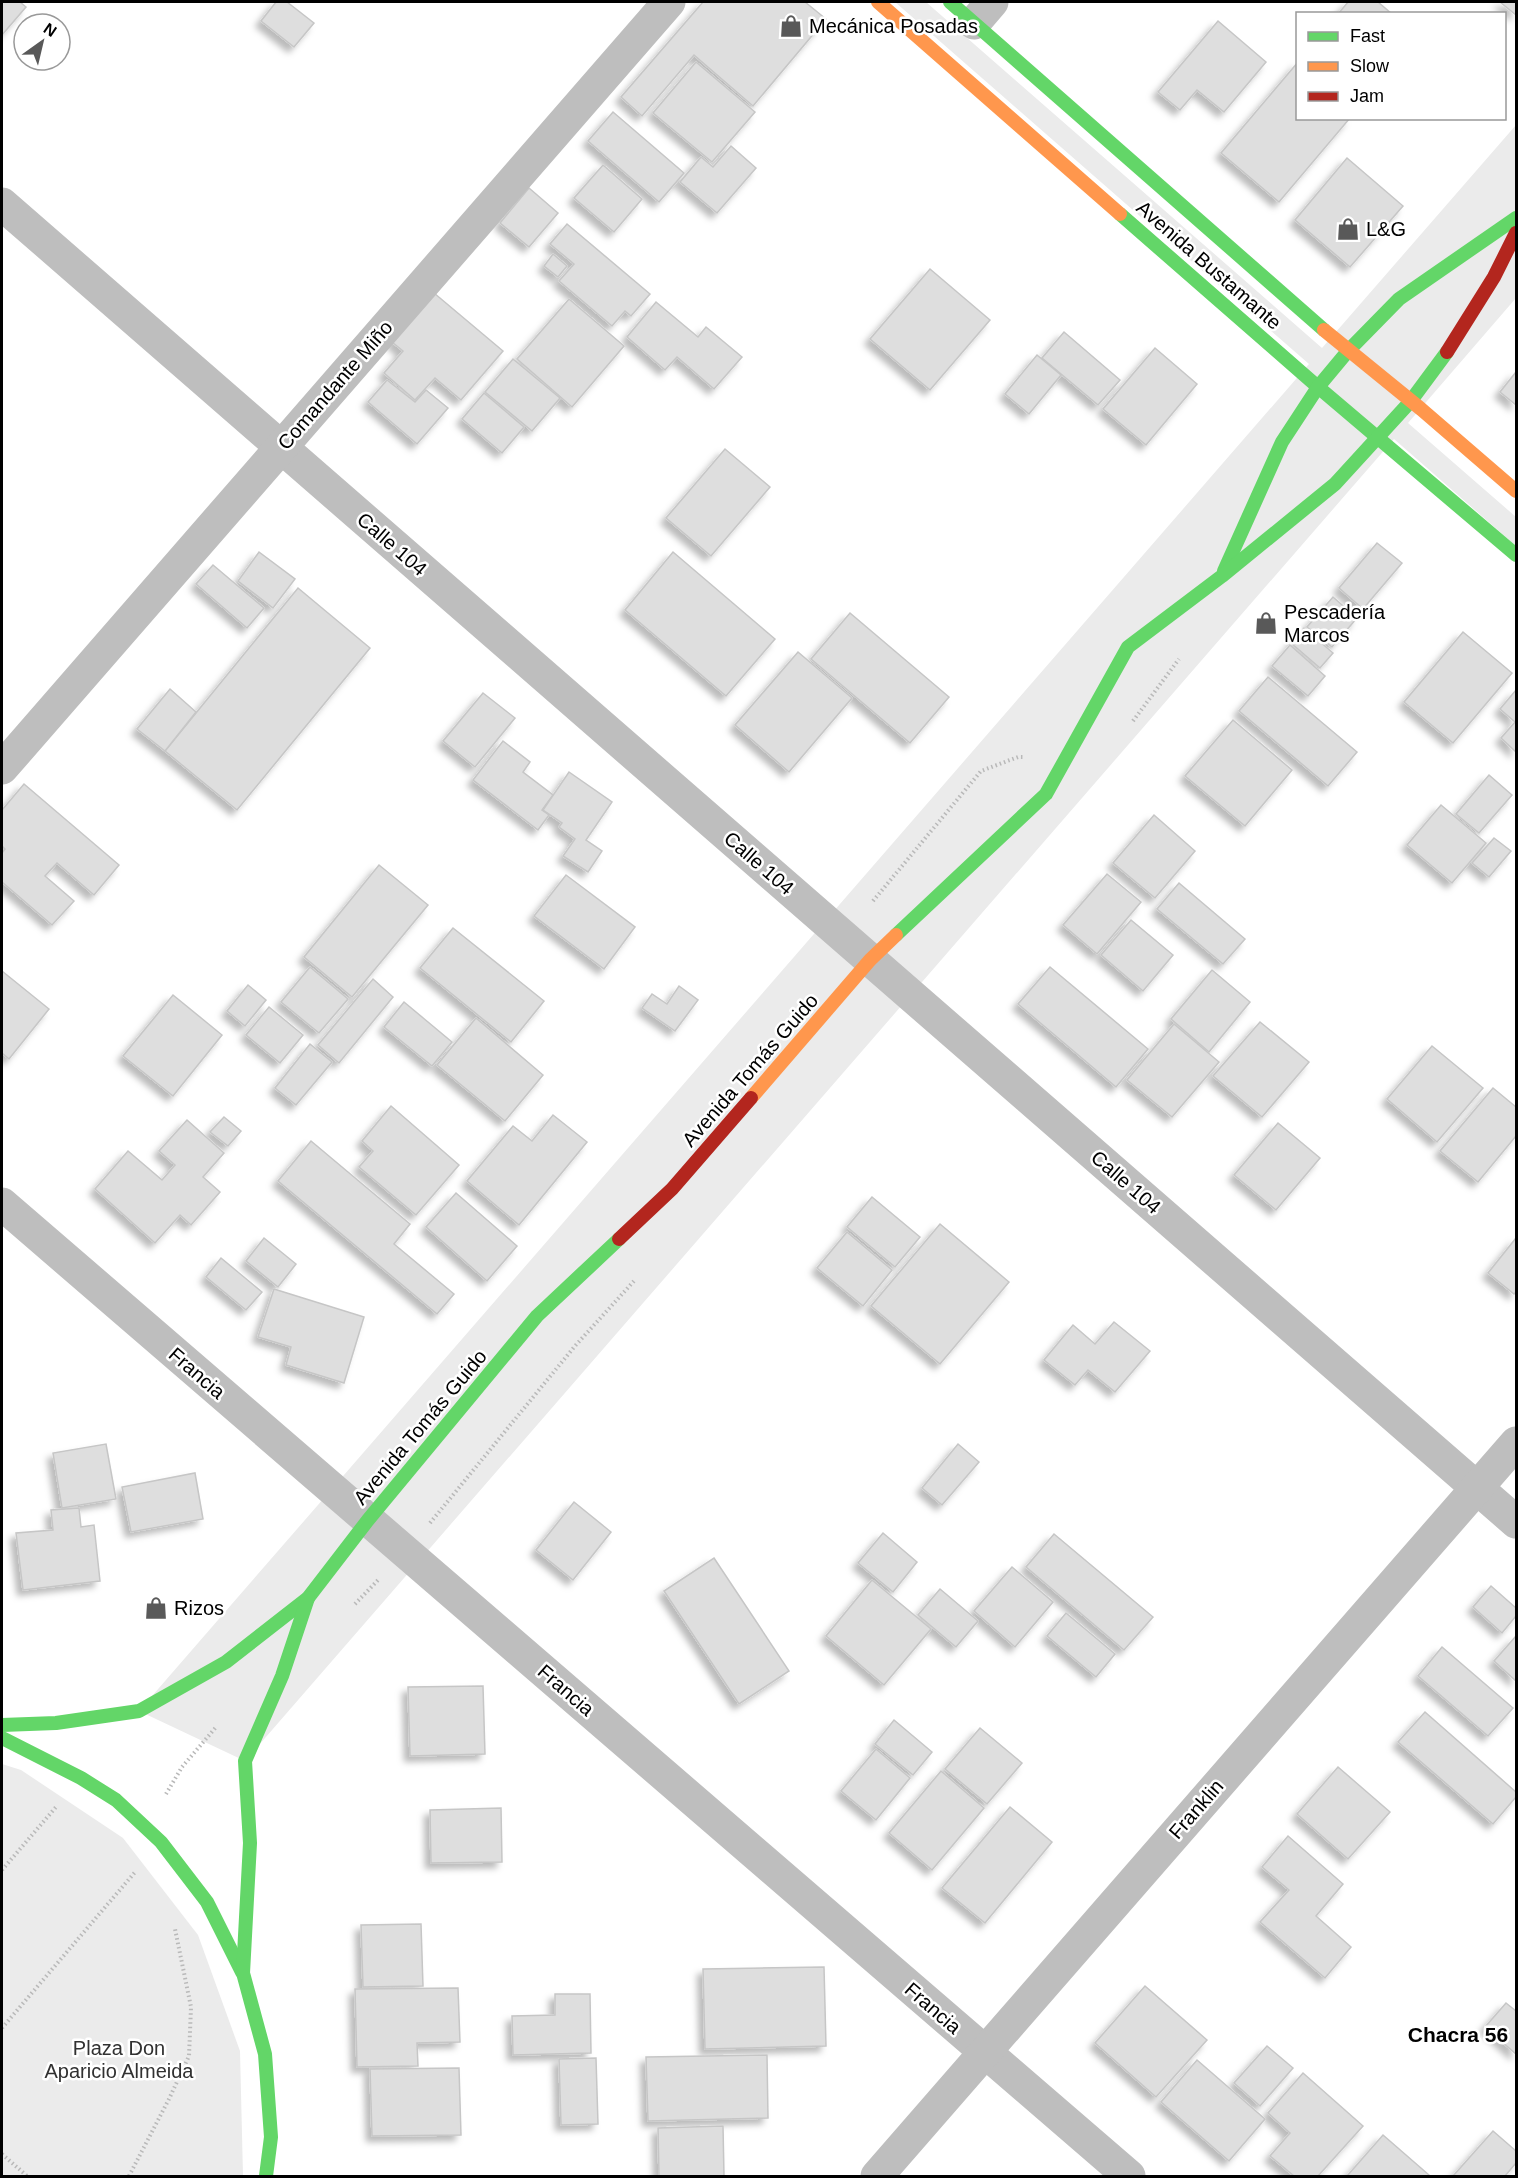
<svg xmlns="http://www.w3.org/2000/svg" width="1518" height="2178" font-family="Helvetica,sans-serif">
  <defs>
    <filter id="shadow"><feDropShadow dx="-5.5" dy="5.5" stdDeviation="3" flood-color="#0004"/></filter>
  </defs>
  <rect width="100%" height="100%" fill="#fff"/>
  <g fill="#ebebeb">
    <polygon points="895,2 926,2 1322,348 1516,125 1516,298 1408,423 1516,517 1516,546 1394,439 245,1761 139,1711 1309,364"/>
    <polygon points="2,1764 21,1770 123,1838 198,1935 240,2051 243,2176 2,2176"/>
  </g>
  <g fill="#dedede" stroke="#c6c6c6" stroke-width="1.5" filter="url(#shadow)">
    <polygon points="2,2 20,2 26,7 2,35"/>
    <polygon points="276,2 287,2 314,23 294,47 261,21"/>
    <polygon points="703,2 805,2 826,19 753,106 694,55 642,116 621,97"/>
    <polygon points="1348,2 1378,2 1392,14 1338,14"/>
    <polygon points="1500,2 1516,2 1516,15"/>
    <polygon points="1218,21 1266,62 1224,112 1197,90 1180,110 1158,92"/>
    <polygon points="696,62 755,112 712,162 653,113"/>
    <polygon points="1298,62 1298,118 1350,118 1279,202 1221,153"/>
    <polygon points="613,112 684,173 659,202 588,141"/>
    <polygon points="731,146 756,168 717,213 680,182 701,157 713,167"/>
    <polygon points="1347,158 1403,206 1350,267 1295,220"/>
    <polygon points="603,165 642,199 614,232 574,198"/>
    <polygon points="529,188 558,213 529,247 500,223"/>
    <polygon points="567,224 650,294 631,316 625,311 612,326 559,281 574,264 550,244"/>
    <polygon points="553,254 567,266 558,277 544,266"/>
    <polygon points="930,269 990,320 930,390 870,339"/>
    <polygon points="434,293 503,351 461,400 435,378 415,400 384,373 403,351 392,342"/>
    <polygon points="569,299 624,346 572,407 517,359"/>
    <polygon points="656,302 698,337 706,327 742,357 714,389 677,357 665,370 627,337"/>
    <polygon points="1064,332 1120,380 1098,405 1042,358"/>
    <polygon points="1155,348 1197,384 1146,445 1103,409"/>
    <polygon points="1037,355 1061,375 1029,414 1005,394"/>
    <polygon points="513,359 560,398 532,431 485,392"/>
    <polygon points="1516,372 1516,405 1500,392"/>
    <polygon points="387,380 415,402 426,390 448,408 417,444 368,402"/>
    <polygon points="484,393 524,427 502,453 462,419"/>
    <polygon points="725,449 770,487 711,556 666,518"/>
    <polygon points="1377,543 1402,563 1363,609 1339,588"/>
    <polygon points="259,552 295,579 273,608 238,581"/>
    <polygon points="673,552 775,639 726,696 625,610"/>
    <polygon points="213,565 264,608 247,628 196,584"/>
    <polygon points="298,588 370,648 237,810 165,751"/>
    <polygon points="1333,597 1357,618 1332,647 1307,627"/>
    <polygon points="850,613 949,697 910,743 811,659"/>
    <polygon points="1304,628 1333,653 1320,668 1291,643"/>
    <polygon points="1463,632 1512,673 1453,743 1404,702"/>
    <polygon points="1290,645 1325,676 1308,696 1272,666"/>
    <polygon points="798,652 852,698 789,772 735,725"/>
    <polygon points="1268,677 1357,752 1328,786 1239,711"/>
    <polygon points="170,689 196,712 165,751 137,729"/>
    <polygon points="1516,690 1516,752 1501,738 1515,722 1500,709"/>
    <polygon points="483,693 515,718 475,767 443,741"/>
    <polygon points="1233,720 1292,770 1245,826 1185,776"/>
    <polygon points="503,741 530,762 523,772 553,795 542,810 549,815 538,830 473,780"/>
    <polygon points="569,772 612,802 586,840 602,851 588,872 563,856 575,839 559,827 562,823 543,810"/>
    <polygon points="1489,775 1512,795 1479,833 1456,814"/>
    <polygon points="24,784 119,865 94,895 57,863 45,876 74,901 52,925 2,882 2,853 5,849 2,846 2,810"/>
    <polygon points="1441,805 1486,843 1452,883 1407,845"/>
    <polygon points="1154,815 1195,851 1155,898 1113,863"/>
    <polygon points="1494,838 1511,851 1489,877 1472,863"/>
    <polygon points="379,865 428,905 352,997 304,957"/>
    <polygon points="1107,874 1141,902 1097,954 1063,925"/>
    <polygon points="566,875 635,927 604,969 534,916"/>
    <polygon points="1179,883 1245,939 1223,964 1157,909"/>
    <polygon points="1131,920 1173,955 1143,991 1101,955"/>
    <polygon points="453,928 544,1001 511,1042 420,968"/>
    <polygon points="310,967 348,999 319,1033 281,1002"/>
    <polygon points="1050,967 1148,1049 1116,1087 1018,1004"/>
    <polygon points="1212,970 1250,1002 1209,1052 1171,1019"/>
    <polygon points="2,971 49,1009 9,1059 2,1053"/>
    <polygon points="373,979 393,997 339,1063 318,1045"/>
    <polygon points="248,985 266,1000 245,1026 227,1011"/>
    <polygon points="679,986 698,1000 675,1031 642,1008 652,994 667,1004"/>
    <polygon points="173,995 222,1035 173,1096 123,1056"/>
    <polygon points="404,1002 452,1042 432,1066 384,1027"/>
    <polygon points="269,1007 303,1035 280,1063 246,1035"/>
    <polygon points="476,1018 543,1075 505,1121 437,1065"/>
    <polygon points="1260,1022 1309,1062 1262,1117 1213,1076"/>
    <polygon points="1174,1024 1219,1062 1172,1117 1127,1080"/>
    <polygon points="310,1044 332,1062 296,1105 275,1088"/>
    <polygon points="1432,1046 1483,1088 1437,1142 1387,1099"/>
    <polygon points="1493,1088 1516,1107 1516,1136 1478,1182 1440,1151"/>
    <polygon points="391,1106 459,1165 416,1215 359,1167 373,1151 362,1141"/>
    <polygon points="553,1115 587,1142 519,1225 467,1181 513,1126 532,1141"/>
    <polygon points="224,1117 241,1131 228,1146 210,1132"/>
    <polygon points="187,1120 224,1153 203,1177 220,1192 191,1225 180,1215 155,1243 95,1189 128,1151 162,1180 175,1165 159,1151"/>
    <polygon points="1278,1123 1320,1158 1276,1210 1234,1175"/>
    <polygon points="311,1141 410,1224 394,1244 454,1294 437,1314 278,1181"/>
    <polygon points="456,1193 517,1246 487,1281 426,1227"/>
    <polygon points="872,1197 920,1237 895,1267 847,1227"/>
    <polygon points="940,1224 1009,1282 940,1364 871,1306"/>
    <polygon points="847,1232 892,1270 863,1306 817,1268"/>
    <polygon points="264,1238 296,1264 278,1287 246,1261"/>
    <polygon points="1516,1238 1516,1292 1514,1294 1488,1273"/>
    <polygon points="221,1258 262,1292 246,1310 206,1277"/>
    <polygon points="274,1289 364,1317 344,1383 286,1365 291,1347 258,1337"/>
    <polygon points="1114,1322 1150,1351 1115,1392 1088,1370 1075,1385 1044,1360 1073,1325 1095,1344"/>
    <polygon points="106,1444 116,1499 62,1508 53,1453"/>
    <polygon points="958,1444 979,1462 942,1505 922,1488"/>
    <polygon points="195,1473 203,1519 131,1532 122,1487"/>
    <polygon points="574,1502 611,1532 573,1580 536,1550"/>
    <polygon points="79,1508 81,1527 94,1525 100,1581 23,1590 16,1533 53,1530 51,1510"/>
    <polygon points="883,1533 917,1562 893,1592 858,1563"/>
    <polygon points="1054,1534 1153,1617 1124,1650 1026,1567"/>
    <polygon points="714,1558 789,1671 739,1704 664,1591"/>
    <polygon points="1012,1567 1053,1602 1015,1647 974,1611"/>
    <polygon points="872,1580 931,1629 884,1685 826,1636"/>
    <polygon points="1491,1586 1516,1608 1516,1616 1502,1633 1473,1607"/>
    <polygon points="940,1589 978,1621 956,1647 918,1615"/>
    <polygon points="1066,1613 1115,1654 1096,1677 1047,1636"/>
    <polygon points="1516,1636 1516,1681 1494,1661"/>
    <polygon points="1442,1647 1513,1708 1488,1736 1418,1676"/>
    <polygon points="483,1686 485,1754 410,1756 408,1687"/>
    <polygon points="1425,1712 1516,1792 1516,1797 1493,1824 1398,1742"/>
    <polygon points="894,1720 932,1752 913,1775 875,1744"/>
    <polygon points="980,1728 1022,1763 987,1804 945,1769"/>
    <polygon points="876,1749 910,1778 876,1820 841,1791"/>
    <polygon points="1338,1767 1390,1812 1348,1859 1297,1814"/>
    <polygon points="941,1771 984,1808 932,1870 889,1833"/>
    <polygon points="1010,1807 1052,1842 985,1923 942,1888"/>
    <polygon points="501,1808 502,1862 431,1863 430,1810"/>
    <polygon points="1288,1836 1343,1884 1316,1916 1351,1947 1325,1978 1260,1922 1289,1890 1262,1867"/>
    <polygon points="421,1924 423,1986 363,1987 361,1925"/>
    <polygon points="824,1967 826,2046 705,2049 703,1969"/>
    <polygon points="1145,1986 1207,2040 1156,2097 1095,2043"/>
    <polygon points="458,1988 460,2042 417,2043 418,2066 357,2067 355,1989"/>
    <polygon points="555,1994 590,1994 591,2053 513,2055 512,2016 555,2015"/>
    <polygon points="1506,2003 1516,2011 1516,2054 1485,2027"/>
    <polygon points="1267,2046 1293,2068 1260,2106 1234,2083"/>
    <polygon points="767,2055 768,2118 648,2121 646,2057"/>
    <polygon points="596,2058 598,2124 561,2125 559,2059"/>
    <polygon points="1197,2060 1265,2119 1229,2161 1161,2102"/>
    <polygon points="459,2068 461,2135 372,2136 370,2069"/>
    <polygon points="1303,2073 1363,2126 1318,2176 1294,2176 1270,2156 1290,2133 1268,2113"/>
    <polygon points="723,2126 724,2176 659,2176 658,2128"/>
    <polygon points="1493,2131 1516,2151 1516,2163 1505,2176 1453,2176"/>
    <polygon points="1383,2135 1429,2175 1427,2176 1347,2176"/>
  </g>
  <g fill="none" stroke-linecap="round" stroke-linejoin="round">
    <g stroke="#b9b9b9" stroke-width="4" stroke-dasharray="1.5 3" stroke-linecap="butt">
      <polyline points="1133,721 1179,659"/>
      <polyline points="873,901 981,771 1018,757 1024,757"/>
      <polyline points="430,1523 575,1346 634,1281"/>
      <polyline points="355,1604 379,1579"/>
      <polyline points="166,1794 182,1767 217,1726"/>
      <polyline points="2,1870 56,1807"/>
      <polyline points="2,2028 136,1871"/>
      <polyline points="2,2154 27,2176"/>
      <polyline points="129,2176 169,2099 189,2056 191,2007 175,1929"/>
    </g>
    <g stroke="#bebebe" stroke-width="33">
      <polyline points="974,23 992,2"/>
      <polyline points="2,204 1516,1522"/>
      <polyline points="2,768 669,2"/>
      <polyline points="2,1204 1129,2176"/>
      <polyline points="877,2176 1516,1443"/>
    </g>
    <g stroke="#63d668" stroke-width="14">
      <polyline points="950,2 1324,330"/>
      <polyline points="1120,214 1318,387 1516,555"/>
      <polyline points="1224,571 1282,442 1318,387 1348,351 1399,299 1516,218"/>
      <polyline points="896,935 1046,794 1128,647 1222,576 1335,484 1410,402 1447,352"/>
      <polyline points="2,1725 56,1723 139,1711 226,1662 308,1598 368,1520 537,1316 619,1239"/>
      <polyline points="2,1738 81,1778 116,1800 161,1842 207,1902 242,1972"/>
      <polyline points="266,2176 271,2137 265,2054 243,1973 250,1843 245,1761 282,1676 308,1598"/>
    </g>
    <g stroke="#ff974d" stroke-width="14">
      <polyline points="878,2 1120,214"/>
      <polyline points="1324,330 1421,409 1516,491"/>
      <polyline points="751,1098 870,960 896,935"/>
    </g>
    <g stroke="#b3261e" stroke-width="14">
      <polyline points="1447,352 1494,277 1516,233"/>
      <polyline points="619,1239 672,1189 751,1098"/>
    </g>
  </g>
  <defs>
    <g id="shop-bare" transform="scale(1.8)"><path d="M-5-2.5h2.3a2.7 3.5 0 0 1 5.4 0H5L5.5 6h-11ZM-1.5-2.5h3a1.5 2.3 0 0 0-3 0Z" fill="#595959" stroke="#fff" stroke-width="2.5" paint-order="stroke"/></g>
  </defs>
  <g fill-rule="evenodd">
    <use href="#shop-bare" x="791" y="26"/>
    <use href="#shop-bare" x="1348" y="229"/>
    <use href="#shop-bare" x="1266" y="623"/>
    <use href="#shop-bare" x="156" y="1608"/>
  </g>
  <g text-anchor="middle" stroke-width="5" stroke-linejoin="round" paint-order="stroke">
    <g font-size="20" fill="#000" stroke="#fff" text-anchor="start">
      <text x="809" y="33">Mecánica Posadas</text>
      <text x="1366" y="236">L&amp;G</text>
      <text x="1284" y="619">Pescadería<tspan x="1284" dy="23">Marcos</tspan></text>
      <text x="174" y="1615">Rizos</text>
    </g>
    <g font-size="20" fill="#000" stroke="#fff">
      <text transform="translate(1209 265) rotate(41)" y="7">Avenida Bustamante</text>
      <text transform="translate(335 385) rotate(-49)" y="7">Comandante Miño</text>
      <text transform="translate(392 544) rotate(41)" y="7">Calle 104</text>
      <text transform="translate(759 863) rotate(41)" y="7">Calle 104</text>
      <text transform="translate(750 1070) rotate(-49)" y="7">Avenida Tomás Guido</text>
      <text transform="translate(1126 1182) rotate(41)" y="7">Calle 104</text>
      <text transform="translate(197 1373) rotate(41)" y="7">Francia</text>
      <text transform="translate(420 1427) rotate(-50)" y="7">Avenida Tomás Guido</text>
      <text transform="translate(566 1690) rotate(41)" y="7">Francia</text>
      <text transform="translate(1196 1809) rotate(-49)" y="7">Franklin</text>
      <text transform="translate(933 2008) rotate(41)" y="7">Francia</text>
    </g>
    <g font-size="20" fill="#313131" stroke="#fff">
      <text x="119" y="2055">Plaza Don<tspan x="119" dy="23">Aparicio Almeida</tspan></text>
    </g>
    <g font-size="21" font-weight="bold" fill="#000" stroke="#fff">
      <text x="1458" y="2042">Chacra 56</text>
    </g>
  </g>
  <rect width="1518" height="2178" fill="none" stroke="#000000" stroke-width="6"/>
  <rect x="1296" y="12" width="210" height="108" fill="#ffffff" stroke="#999999" stroke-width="1.5"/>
  <rect x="1308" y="32" width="30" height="9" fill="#63d668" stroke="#999999" stroke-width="1.5"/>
  <text x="1350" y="42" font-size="18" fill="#000000">Fast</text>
  <rect x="1308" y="62" width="30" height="9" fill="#ff974d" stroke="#999999" stroke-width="1.5"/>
  <text x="1350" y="72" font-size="18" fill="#000000">Slow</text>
  <rect x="1308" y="92" width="30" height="9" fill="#b3261e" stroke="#999999" stroke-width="1.5"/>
  <text x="1350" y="102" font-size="18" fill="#000000">Jam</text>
  <g transform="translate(42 42) rotate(34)"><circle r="28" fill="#ffffff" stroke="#999999" stroke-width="1.5"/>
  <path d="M0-4.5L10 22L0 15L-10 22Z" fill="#595959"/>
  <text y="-9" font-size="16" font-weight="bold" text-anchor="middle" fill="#000000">N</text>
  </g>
</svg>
